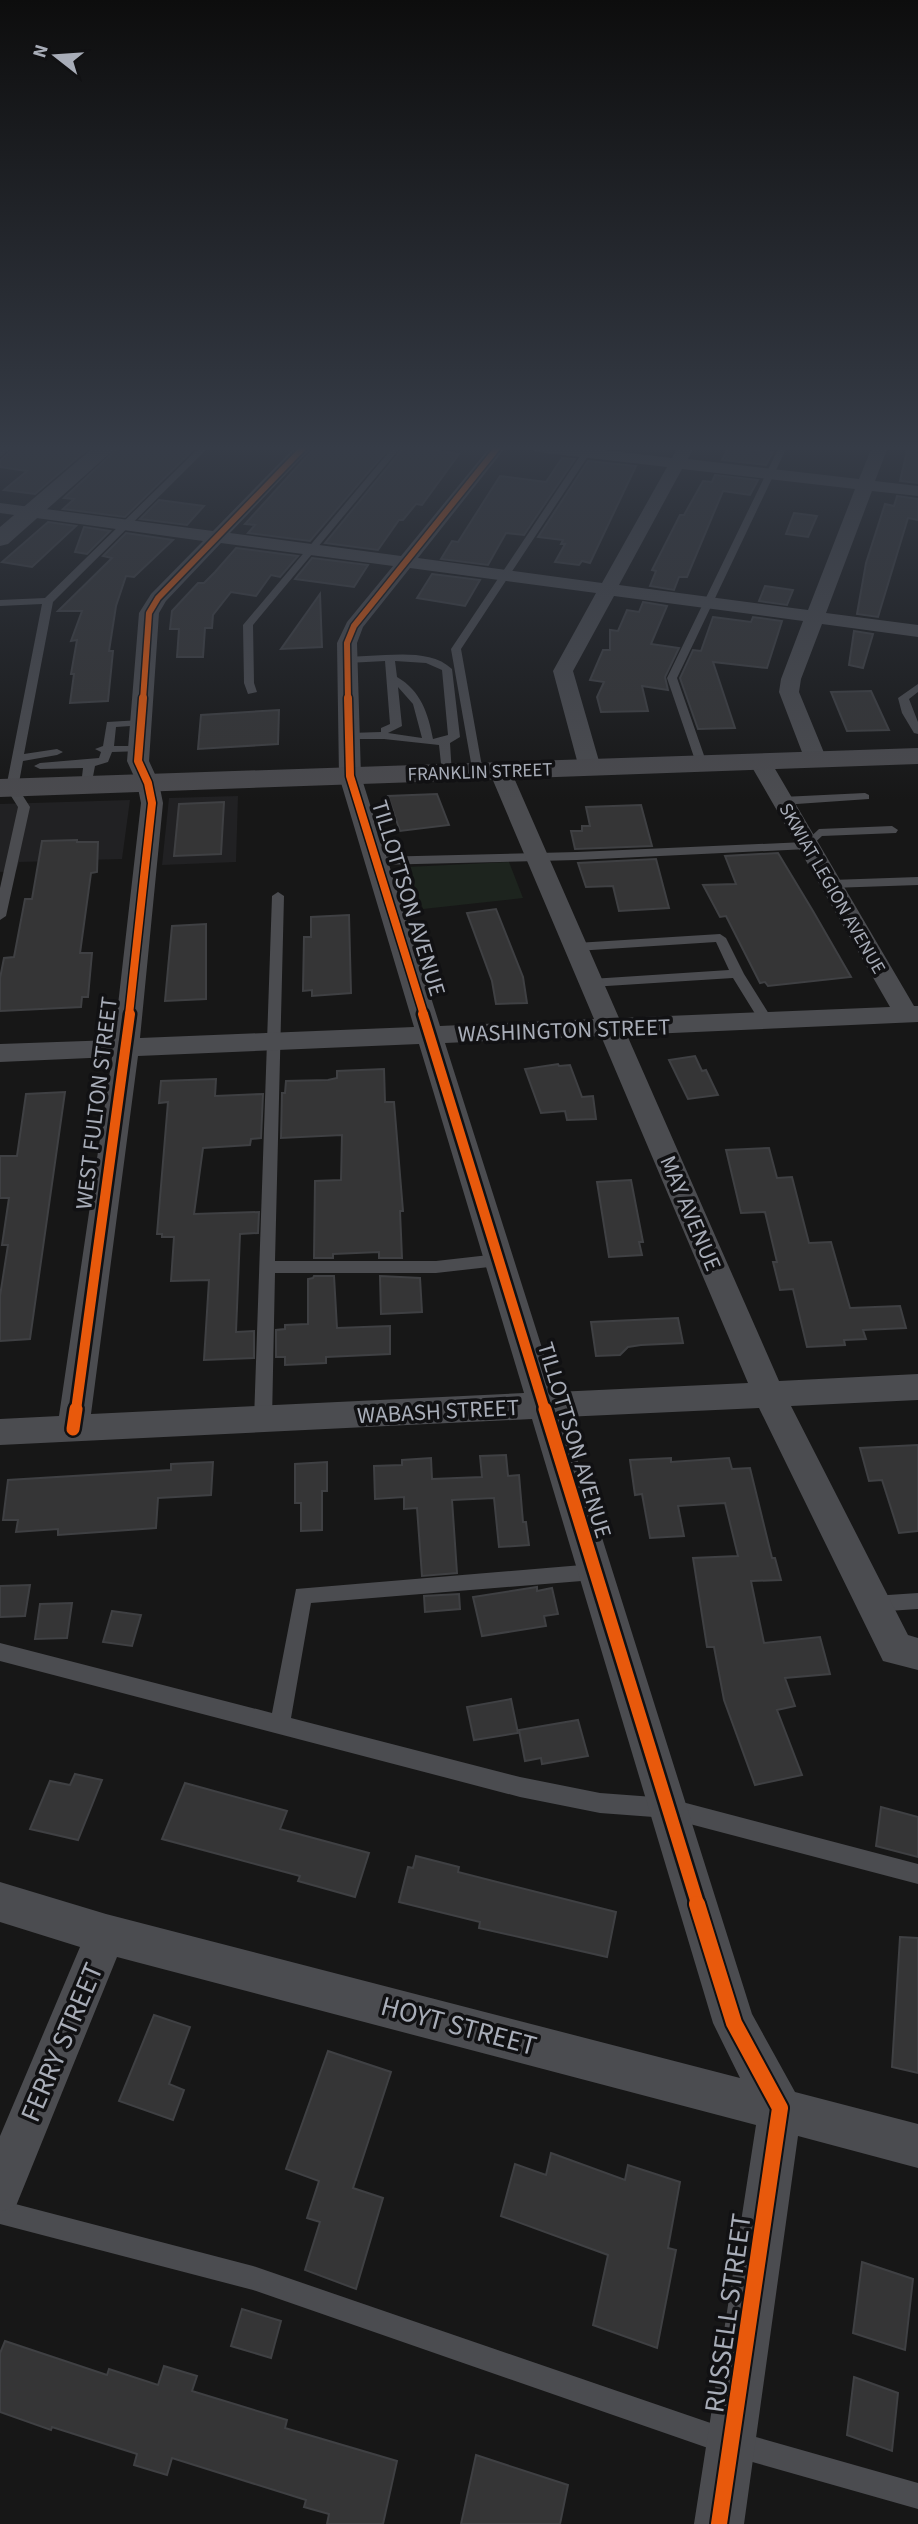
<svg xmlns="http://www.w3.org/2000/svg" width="918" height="2524" font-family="'Source Sans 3',sans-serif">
  <rect width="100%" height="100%" fill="#171717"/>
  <g fill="#212123">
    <polygon points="238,796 236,862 162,865 169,798"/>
    <polygon points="130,800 122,859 19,862 16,871 0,872 0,804"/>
  </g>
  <polygon fill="#1d241e" points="509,862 523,898 423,909 407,867"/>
  <g fill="#353536" stroke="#3f4043" stroke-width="2">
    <polygon points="15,447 90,447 35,494 4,490 27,471 0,467 0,460"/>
    <polygon points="119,447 196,447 125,517 63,509 74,499 64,498"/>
    <polygon points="315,447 390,447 310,541 248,533 255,525 245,524"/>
    <polygon points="404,447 430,447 428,449 459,454 422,505 416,504 403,520 399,520 378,550 325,543"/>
    <polygon points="729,447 773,452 766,465 722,460"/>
    <polygon points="908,447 918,447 918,483 900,481"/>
    <polygon points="562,458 575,459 524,535 506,533 488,565 441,559 452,541 458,542 500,476 546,482"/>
    <polygon points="588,461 636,466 590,563 582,561 579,565 555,562 565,544 561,544 563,540 538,537"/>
    <polygon points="715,475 758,480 750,495 723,491 687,577 679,577 674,590 650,586 656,571 652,570 680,515 684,515 703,481 712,482"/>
    <polygon points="897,496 918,499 918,520 908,518 878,617 857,614 866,563 885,504 894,506"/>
    <polygon points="159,500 204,506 187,525 140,519"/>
    <polygon points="794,513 817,516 808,537 786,534"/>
    <polygon points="48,522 76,526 32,567 2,562"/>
    <polygon points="84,527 110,531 87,554 75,552"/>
    <polygon points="126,533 173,540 134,577 126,576 116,606 109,651 113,651 108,701 70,703 74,674 71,674 77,640 71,641 82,611 58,611 112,558 103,556"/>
    <polygon points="236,548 298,556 280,577 271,575 256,596 231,592 213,615 212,628 205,628 203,657 177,657 179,629 170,629 172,611 198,583 204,583 215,572"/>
    <polygon points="312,558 368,565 354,587 295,579"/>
    <polygon points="432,574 480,580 465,606 417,598"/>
    <polygon points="765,586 793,590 787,605 759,601"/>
    <polygon points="320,594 322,647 281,649"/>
    <polygon points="643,602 667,606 651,644 679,648 665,677 668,690 642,686 648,711 601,712 597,697 604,682 590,680 603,650 610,650 610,630 618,631 627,610 639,612"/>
    <polygon points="713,617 751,622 753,617 782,621 767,668 713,662 735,728 698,729 680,678 693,650 701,651"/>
    <polygon points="854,631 873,634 863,668 849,665"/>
    <polygon points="871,691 889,730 847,731 831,692"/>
    <polygon points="279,710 278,744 198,749 201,715"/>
    <polygon points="437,794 449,825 400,831 388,796"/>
    <polygon points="224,802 221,854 174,856 179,804"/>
    <polygon points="641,805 652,846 575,849 571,831 582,831 582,826 590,826 586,807"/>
    <polygon points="77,840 77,842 98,842 97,872 91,873 80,953 92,953 88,997 82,997 81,1007 0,1011 0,978 4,958 14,957 25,899 32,899 42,841"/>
    <polygon points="778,853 813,911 851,977 768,986 765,982 760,983 726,916 720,917 703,885 736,884 725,856"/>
    <polygon points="656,859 669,908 619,911 613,886 586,887 578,863"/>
    <polygon points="496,909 523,977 527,1003 496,1004 492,981 467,913"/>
    <polygon points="349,915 351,993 312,996 312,990 303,991 304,937 311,937 311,917"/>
    <polygon points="206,924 206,999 165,1001 172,926"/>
    <polygon points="695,1056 702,1071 706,1070 718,1095 688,1099 669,1060"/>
    <polygon points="558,1064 559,1066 570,1065 582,1097 593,1096 596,1119 567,1120 565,1111 541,1113 525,1069"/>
    <polygon points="384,1069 385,1102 394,1102 403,1211 400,1211 402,1258 379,1258 379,1252 333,1254 333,1258 314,1258 315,1181 341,1180 342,1135 281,1138 282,1093 285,1093 286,1081 328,1080 337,1078 337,1071"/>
    <polygon points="216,1079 215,1096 263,1094 261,1138 251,1139 250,1145 203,1148 194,1214 259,1212 258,1233 240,1234 236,1332 254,1331 254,1358 204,1360 209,1280 171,1281 174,1237 162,1237 162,1234 157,1234 168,1102 159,1103 161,1081"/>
    <polygon points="65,1092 30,1339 0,1341 0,1296 8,1245 2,1245 9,1198 0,1198 0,1156 17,1156 26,1094"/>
    <polygon points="769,1148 777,1178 792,1177 809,1243 831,1242 850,1308 900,1306 906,1328 863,1330 866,1339 844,1340 845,1345 807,1347 793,1289 780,1290 773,1262 777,1262 765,1212 741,1213 726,1150"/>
    <polygon points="631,1180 643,1242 639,1242 642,1255 609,1257 597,1182"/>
    <polygon points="314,1276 334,1276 337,1328 390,1326 390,1354 326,1357 326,1363 285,1365 285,1357 276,1357 276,1330 285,1329 285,1325 308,1324 308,1279 313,1278"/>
    <polygon points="380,1276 420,1278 422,1312 381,1314"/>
    <polygon points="678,1318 683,1343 641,1345 628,1347 620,1355 596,1356 591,1322"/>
    <polygon points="918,1445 918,1531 899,1533 882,1480 869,1481 860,1448"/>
    <polygon points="506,1455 508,1476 519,1475 523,1522 526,1522 529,1545 499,1547 494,1498 452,1500 457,1573 422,1576 417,1508 404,1509 404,1497 375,1499 374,1466 402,1465 402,1460 431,1458 432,1479 482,1477 480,1456"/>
    <polygon points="671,1458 671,1462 729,1458 732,1469 750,1468 772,1558 775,1558 781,1580 751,1581 764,1643 820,1637 830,1674 785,1678 795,1706 777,1710 802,1775 755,1785 724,1700 714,1647 707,1647 693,1558 738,1556 725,1503 678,1506 684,1536 650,1538 642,1494 635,1495 630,1460"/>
    <polygon points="213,1462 211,1495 158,1498 156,1528 58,1535 58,1529 16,1532 18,1520 3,1520 8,1480 171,1470 171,1464"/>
    <polygon points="327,1462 327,1491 322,1491 322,1530 301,1531 301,1503 295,1503 295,1464"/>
    <polygon points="30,1585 25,1616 0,1617 0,1586"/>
    <polygon points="537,1587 537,1591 552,1588 558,1614 544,1616 546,1626 482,1636 473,1597"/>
    <polygon points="459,1594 460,1609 425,1612 424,1596"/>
    <polygon points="72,1603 67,1638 35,1639 40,1604"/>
    <polygon points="112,1611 141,1615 132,1646 103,1642"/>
    <polygon points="511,1699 518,1733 474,1740 467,1707"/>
    <polygon points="578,1720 588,1756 542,1764 541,1758 525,1761 519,1730"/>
    <polygon points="75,1774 102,1780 78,1840 30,1829 50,1781 70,1785"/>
    <polygon points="185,1783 287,1811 280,1829 369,1853 355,1897 298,1881 300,1876 162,1839"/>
    <polygon points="881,1807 918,1817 918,1857 876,1846"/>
    <polygon points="416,1856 459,1867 458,1872 616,1912 607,1957 479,1928 480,1922 399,1902 408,1867 413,1868"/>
    <polygon points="900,1937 918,1938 918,2073 892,2067"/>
    <polygon points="154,2015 190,2027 169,2084 184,2090 173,2120 119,2101"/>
    <polygon points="328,2051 391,2072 353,2188 383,2198 356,2289 305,2270 320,2222 307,2218 319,2181 286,2169"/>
    <polygon points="551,2153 625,2180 628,2165 680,2182 668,2248 676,2250 657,2348 593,2325 608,2255 501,2216 515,2164 546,2175"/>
    <polygon points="862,2262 913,2279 905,2350 853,2333"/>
    <polygon points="242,2309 281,2321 271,2358 231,2346"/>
    <polygon points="5,2341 107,2375 109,2369 158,2385 164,2366 197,2376 192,2391 287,2420 285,2428 397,2461 383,2524 327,2524 329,2514 304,2507 306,2500 172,2458 167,2475 134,2465 137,2454 52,2427 51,2430 0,2412 0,2353"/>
    <polygon points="854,2377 898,2393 892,2451 847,2435"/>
    <polygon points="476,2455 568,2485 560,2524 461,2524"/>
  </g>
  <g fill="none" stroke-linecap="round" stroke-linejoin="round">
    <g fill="#4b4c50" fill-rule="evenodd">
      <polygon points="4,447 13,447 0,457 0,450"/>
      <polygon points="200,447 209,447 53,602 24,754 57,749 63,752 57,755 23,761 18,788 30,807 6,916 0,920 0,888 18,807 6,788 42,604 0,606 0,600 45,598"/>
      <polygon points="393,447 401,447 253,625 254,683 257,692 248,694 244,683 243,625"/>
      <polygon points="586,447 594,447 461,649 483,772 473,774 451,649"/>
      <polygon points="779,447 787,447 677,678 707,764 697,766 667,678"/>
      <path d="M385,655c23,-1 50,-2 67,14l8,68 -10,6 2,32 -10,-2 -3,-28 -55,-6h-35l-6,-3 6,-3 32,-1v-4l9,-4 -5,-63 -38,2 -5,-3 5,-3zM395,661l31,2 16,7 6,65 -15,4c-5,-26 -12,-48 -36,-62zM398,687l15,17 9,34 -34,-5 14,-7z"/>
      <polygon points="918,684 918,692 909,699 918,722 918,734 914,733 902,713 898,698"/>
      <polygon points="141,720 145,721 145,725 116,727 114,746 139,746 143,747 143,751 112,752 108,762 95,766 91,787 87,788 81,785 83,768 40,769 34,766 40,763 99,758 101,752 95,749 103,746 107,722"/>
      <polygon points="865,793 869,795 869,799 782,805 776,801 782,797"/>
      <polygon points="892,826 898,830 896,833 822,836 808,849 577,860 375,865 369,861 375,857 577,852 805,842 819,829"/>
      <polygon points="918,877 918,885 831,888 825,884 831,880"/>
      <polygon points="278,892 284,896 275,1261 436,1261 498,1254 506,1260 498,1266 436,1273 275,1273 272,1420 269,1425 263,1427 257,1425 254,1420 272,896"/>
      <polygon points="720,934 726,938 744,974 774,1022 772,1025 762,1025 733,978 591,987 584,983 591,979 729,970 716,942 576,951 569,947 576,943"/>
      <polygon points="594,1564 601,1566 603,1572 601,1578 594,1580 311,1603 291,1718 520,1777 600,1793 667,1798 918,1864 918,1884 667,1818 600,1813 520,1797 0,1661 0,1643 272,1713 296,1589"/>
      <polygon points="918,1593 918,1609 873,1612 866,1610 864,1604 866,1598 873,1596"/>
      <polygon points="0,2200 253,2266 731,2430 918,2483 918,2509 731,2456 253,2290 0,2224"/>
    </g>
    <path fill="#4b4c50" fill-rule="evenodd" d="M295,447h17l-82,86 171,23 89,-109h16l-88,111 184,25 65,-116 -130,-15 -8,-5h49l94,11 6,-11h14l1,2 -5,10 171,20 13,-32h16l-13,34 43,5v10l-46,-5 -46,122 92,12v12l-96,-13 -21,55 -2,13 28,68 -3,5h-16l-3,-5 -26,-68 2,-13 22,-58 -189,-25 -41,75 28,97 -3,5h-16l-3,-5 -26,-97 43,-78 -186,-25 -47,59 -6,16 4,133 79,250 154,-7 -105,-248 3,-5h16l3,5 108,247 271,-11 -141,-245 3,-5h16l3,5 143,244h4v16l-291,13 152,346 139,-7v26l-127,6 117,229 10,3v32l-35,-9 -124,-253 -195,9 188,597 43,78 123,32v44l-120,-32 -54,388h-50l62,-399 -639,-168 -101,249 -16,6v-76l80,-189 -80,-25v-40l106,32 634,164 -27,-55 -181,-604 -532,26v-26l59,-3 53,-359 -112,5v-18l114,-4 27,-237 -4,-20 -10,-22 12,-148 12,-19 52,-53 -203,-28v-10l213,28zM682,469l173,20 -47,121 -189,-25zM221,543l172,23 -46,56 -10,21 2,133 75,251 -274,11 23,-235 -4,-20 -10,-22 10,-148 7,-12zM601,1036l147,347 -192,9 -111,-349zM419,1044l105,349 -433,21 47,-358z"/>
    <polygon fill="#4b4c50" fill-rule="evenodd" points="94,447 117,447 8,544 0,546 0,527"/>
    <polygon fill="#4a4a4e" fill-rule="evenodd" points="918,748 918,764 0,797 0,779"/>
    <g stroke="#111113" stroke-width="9">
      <g id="cycleway-far4">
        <polyline points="143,700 149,613 158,598 304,447"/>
        <polyline points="348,700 347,643 354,626 498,447"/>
      </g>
    </g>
    <g stroke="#111113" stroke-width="11">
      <g id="cycleway-far3">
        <polyline points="348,698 350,776 424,1015"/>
        <polyline points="129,1015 152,803 148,783 138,761 143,698"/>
      </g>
    </g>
    <g stroke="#111113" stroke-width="15">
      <g id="cycleway-far2">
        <polyline points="423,1014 545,1410"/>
        <polyline points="76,1410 130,1014"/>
      </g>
    </g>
    <g stroke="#111113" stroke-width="18">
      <g id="cycleway-far1">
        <polyline points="545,1409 698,1905"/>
        <polyline points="73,1429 76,1409"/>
      </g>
    </g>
    <g stroke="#111113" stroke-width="20">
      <polyline id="cycleway" points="697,1904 734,2023 780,2108 719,2524"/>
    </g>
    <use href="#cycleway-far4" stroke="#e8590c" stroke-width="6"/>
    <use href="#cycleway-far3" stroke="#e8590c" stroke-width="8"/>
    <use href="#cycleway-far2" stroke="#e8590c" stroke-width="10"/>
    <use href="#cycleway-far1" stroke="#e8590c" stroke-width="13"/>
    <use href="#cycleway" stroke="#e8590c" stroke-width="16"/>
  </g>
  <linearGradient id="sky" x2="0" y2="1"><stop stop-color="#0d0d0d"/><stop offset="0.56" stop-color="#363c47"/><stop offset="1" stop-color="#363c47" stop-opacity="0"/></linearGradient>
  <rect width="918" height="800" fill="url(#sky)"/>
  <g text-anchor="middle" stroke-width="7" stroke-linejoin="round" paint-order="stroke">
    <g font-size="19" fill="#a8adb8" stroke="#111113">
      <text transform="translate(480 771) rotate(-2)" y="7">FRANKLIN STREET</text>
      <text transform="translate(833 888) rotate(60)" y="7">SKWIAT LEGION AVENUE</text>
    </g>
    <g font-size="23" fill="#a8adb8" stroke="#111113">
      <text transform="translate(409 898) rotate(73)" y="8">TILLOTTSON AVENUE</text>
      <text transform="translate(564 1030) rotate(-2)" y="8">WASHINGTON STREET</text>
      <text transform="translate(96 1103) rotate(-83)" y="8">WEST FULTON STREET</text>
      <text transform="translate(691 1213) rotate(67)" y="8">MAY AVENUE</text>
      <text transform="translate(438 1411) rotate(-3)" y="8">WABASH STREET</text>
      <text transform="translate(575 1440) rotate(73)" y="8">TILLOTTSON AVENUE</text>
    </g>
    <g font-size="28" fill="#a8adb8" stroke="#111113">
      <text transform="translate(459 2025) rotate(15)" y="10">HOYT STREET</text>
      <text transform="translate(61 2042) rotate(-67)" y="10">FERRY STREET</text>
      <text transform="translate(727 2313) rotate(-82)" y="10">RUSSELL STREET</text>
    </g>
  </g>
  <g transform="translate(56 56) rotate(287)" stroke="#111113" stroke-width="5" paint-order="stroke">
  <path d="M0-5L12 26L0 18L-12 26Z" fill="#a8adb8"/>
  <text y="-10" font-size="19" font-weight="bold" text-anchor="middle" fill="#a8adb8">N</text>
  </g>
</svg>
